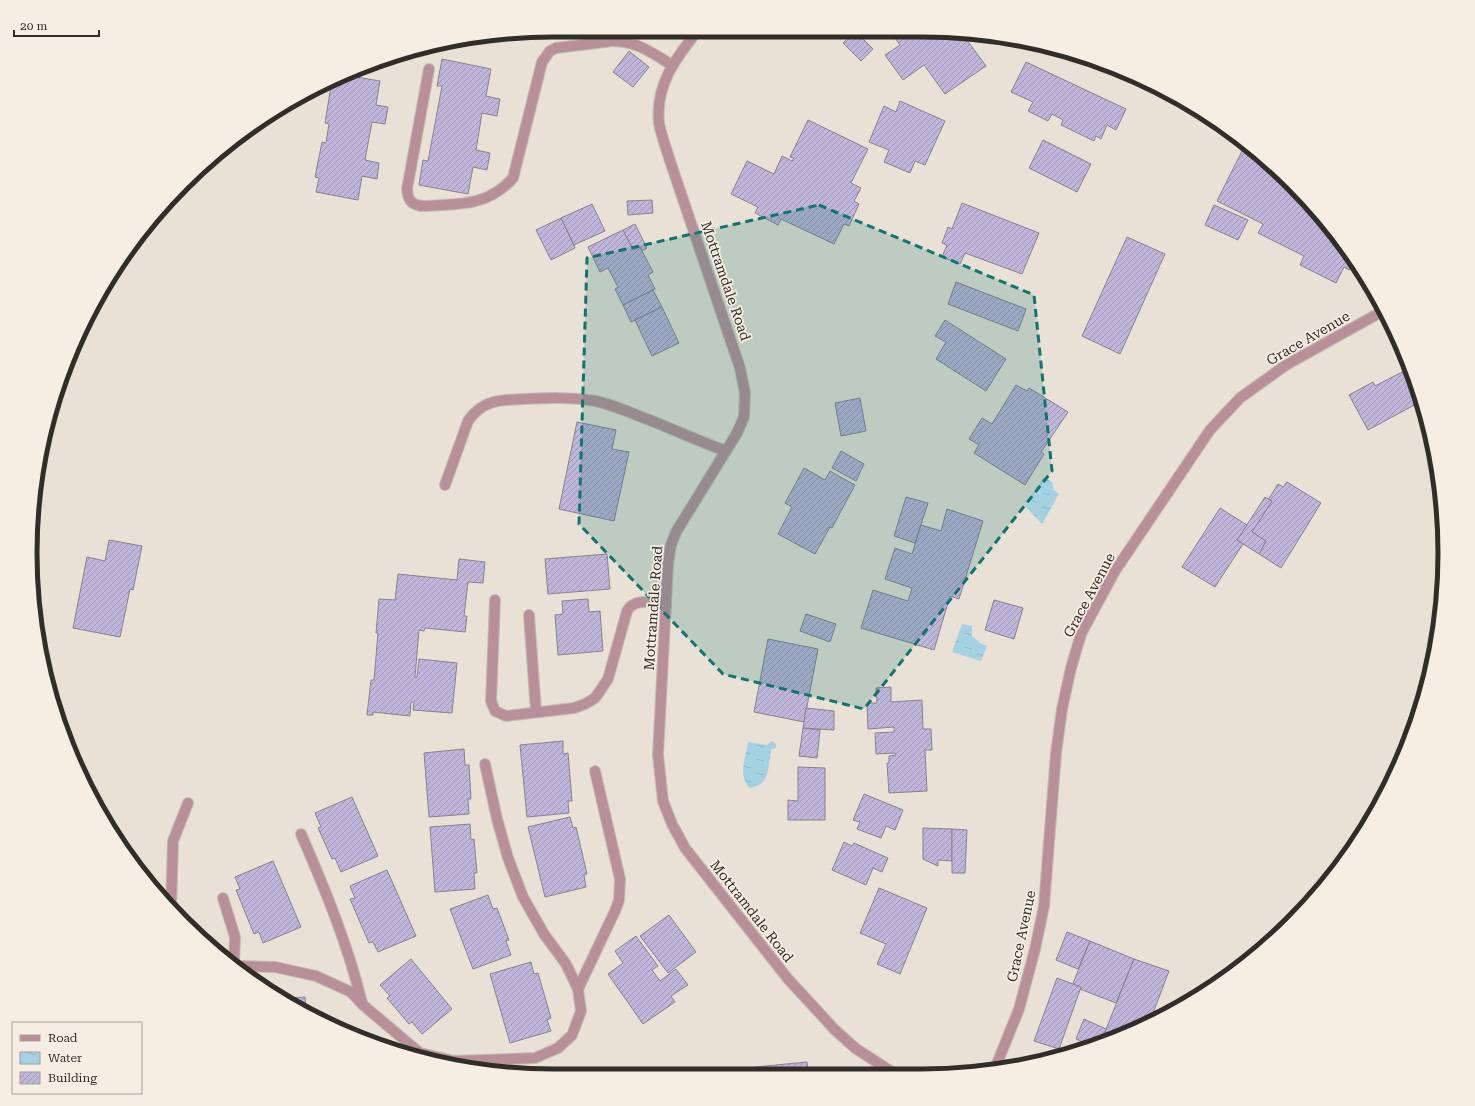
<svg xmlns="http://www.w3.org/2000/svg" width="1475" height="1106" font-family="'Roboto Serif',serif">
  <defs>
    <pattern id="water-ripples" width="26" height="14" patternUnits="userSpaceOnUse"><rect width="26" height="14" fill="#a5d2e3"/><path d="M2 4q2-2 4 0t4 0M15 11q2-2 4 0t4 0" fill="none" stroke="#8eb5c3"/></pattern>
    <pattern id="building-hatch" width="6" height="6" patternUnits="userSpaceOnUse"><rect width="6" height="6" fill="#c0b5da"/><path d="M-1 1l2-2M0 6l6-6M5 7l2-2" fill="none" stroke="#9d94b1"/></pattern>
  </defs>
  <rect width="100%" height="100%" fill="#e9e0d6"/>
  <g fill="url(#water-ripples)">
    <polygon points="1044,477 1052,482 1054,490 1059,494 1042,524 1025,506"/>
    <polygon points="962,624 972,626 972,636 980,643 987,646 981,661 952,652"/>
    <path d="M772,741l4,3v4l-5,2c-3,18 -1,35 -21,38 -13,-12 -4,-31 -2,-46l19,3z"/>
  </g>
  <g fill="url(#building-hatch)" stroke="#86838e">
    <polygon points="814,31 829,31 820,38"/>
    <polygon points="855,31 873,49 861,61 843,43"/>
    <polygon points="899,31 961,32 986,66 945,94 924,65 903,80 885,55 900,45 893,35"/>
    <polygon points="629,51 649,67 633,87 613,72"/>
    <polygon points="442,59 491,69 486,96 500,99 497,116 482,113 476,150 490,153 487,170 473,167 468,194 419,185 423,160 428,161 442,86 437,86"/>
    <polygon points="1026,62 1126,109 1116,130 1107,125 1101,139 1096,136 1094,141 1061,125 1063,120 1052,114 1048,121 1028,111 1033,102 1011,92"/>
    <polygon points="350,76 380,81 376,105 388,107 385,124 372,122 365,160 379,163 377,179 362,176 358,200 316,192 319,178 315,177 322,142 326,143 329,124 325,123 331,86 336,87 337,81"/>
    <polygon points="900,101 945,121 925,165 915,161 910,173 884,162 889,150 869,142 884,106 896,112"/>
    <polygon points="808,120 868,149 851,183 861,188 854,201 859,204 849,226 844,224 834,244 781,219 778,225 755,213 758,207 731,194 747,161 774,174 782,156 792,161 794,158 790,157"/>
    <polygon points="1043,140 1091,164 1077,192 1029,168"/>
    <polygon points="1246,143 1292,183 1354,259 1349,270 1344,267 1336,283 1300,265 1304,256 1258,233 1263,224 1217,201"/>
    <polygon points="652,200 653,213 628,215 627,201"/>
    <polygon points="962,203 1039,233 1022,274 965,253 960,264 942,257 947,245 942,243 948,227 952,229"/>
    <polygon points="592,204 605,231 574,245 561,218"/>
    <polygon points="1214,205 1248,220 1238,240 1205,225"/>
    <polygon points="561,218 575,248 551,260 536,230"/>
    <polygon points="635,224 647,248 642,251 640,247 633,250 623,230"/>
    <polygon points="623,230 633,250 640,247 642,251 653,272 648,275 655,289 623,305 615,289 618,287 608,268 600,272 588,247"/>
    <polygon points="1127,237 1165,254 1120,354 1082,336"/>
    <polygon points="956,282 1026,309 1018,331 948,304"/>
    <polygon points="653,290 662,307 631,322 623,305"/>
    <polygon points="662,307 679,343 652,356 635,320"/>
    <polygon points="945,320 1006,359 986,391 936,359 946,342 935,336"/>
    <polygon points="1410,368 1420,402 1368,430 1349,395 1373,382 1375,386"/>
    <polygon points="1016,385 1027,391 1029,388 1068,412 1041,452 1044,454 1025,485 974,453 979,445 969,439 982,418 992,424"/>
    <polygon points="860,398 866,431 841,436 835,403"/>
    <polygon points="577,422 616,430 612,449 629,452 614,521 559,509"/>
    <polygon points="841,451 864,464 856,481 832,468"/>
    <polygon points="804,468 825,480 830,471 855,485 832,528 830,527 815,554 778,534 792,507 785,503"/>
    <polygon points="1287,482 1321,503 1281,568 1259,554 1266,541 1252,532 1272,501 1268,500 1278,484 1283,487"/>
    <polygon points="906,497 928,503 915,543 894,536"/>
    <polygon points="1265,497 1272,501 1252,532 1266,541 1259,554 1237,540"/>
    <polygon points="1220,508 1247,525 1237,540 1243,544 1215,587 1182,567"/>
    <polygon points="947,509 983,521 959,599 950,596 934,650 861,628 873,590 908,601 912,588 885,579 895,548 912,554 921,525 941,531"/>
    <polygon points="109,540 142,546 133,590 130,589 120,637 73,628 87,557 105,561"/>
    <polygon points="607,554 610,589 548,594 545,559"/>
    <polygon points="459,559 485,562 483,583 468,582 464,616 467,616 465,632 425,628 424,631 419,630 415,677 417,677 419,659 457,663 452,713 413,710 414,702 411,702 410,716 373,712 373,715 367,715 371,680 374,680 378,633 376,633 379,599 395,600 398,574 457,580"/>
    <polygon points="588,599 589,612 600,611 603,651 558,655 555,615 563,614 562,601"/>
    <polygon points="994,600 1023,608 1014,639 985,630"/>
    <polygon points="806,614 836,624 830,642 800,631"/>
    <polygon points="768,639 818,649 804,722 754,712"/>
    <polygon points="891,687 891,702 922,700 923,729 931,729 932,750 925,750 927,791 889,793 887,763 889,763 889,756 896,755 895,753 876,754 875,733 894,732 894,727 868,729 867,703 877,703 876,688"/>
    <polygon points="806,708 834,711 834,730 803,728"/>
    <polygon points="803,728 820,730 817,758 799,756"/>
    <polygon points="563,741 563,754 568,753 572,801 568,801 569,813 527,817 520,745"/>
    <polygon points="464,749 465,765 469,765 471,799 468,799 469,814 429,817 424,753"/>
    <polygon points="798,767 825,768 825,820 788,820 788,800 798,801"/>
    <polygon points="864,794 903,810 895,830 886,826 881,838 857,829 860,822 853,820"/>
    <polygon points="352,797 378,856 341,872 335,858 332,859 318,828 321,827 315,813"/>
    <polygon points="570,817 573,828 576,827 587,874 584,875 586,887 545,897 528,827"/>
    <polygon points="470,824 471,840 474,839 477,873 474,873 475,889 435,892 430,827"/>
    <polygon points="923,828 952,829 952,861 938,860 938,866 923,859"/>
    <polygon points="952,829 967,830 965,873 952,873"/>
    <polygon points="844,842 852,846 854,843 888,858 882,872 873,868 866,885 832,870"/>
    <polygon points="273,861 301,927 263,943 259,932 254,934 236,890 240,889 235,877"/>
    <polygon points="387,870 416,936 378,952 373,942 369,943 350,899 355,898 350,886"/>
    <polygon points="879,888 927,908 900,974 877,964 886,944 860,933"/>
    <polygon points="488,895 493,909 497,908 509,940 506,941 511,955 473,969 450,909"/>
    <polygon points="669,915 696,952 668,973 640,936"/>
    <polygon points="1067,932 1090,941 1078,969 1056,960"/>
    <polygon points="636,936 658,966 652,970 660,981 676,969 688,985 671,996 675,1002 643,1024 608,974 623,963 615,951"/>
    <polygon points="1090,941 1134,959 1116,1003 1072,986"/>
    <polygon points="411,959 452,1009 422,1034 412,1022 409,1024 387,998 390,996 380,985"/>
    <polygon points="1134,959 1169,971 1150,1021 1122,1036 1101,1042"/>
    <polygon points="531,962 534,974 538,973 551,1018 547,1020 551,1031 510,1043 490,974"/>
    <polygon points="1057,978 1081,987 1059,1049 1034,1041"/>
    <polygon points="305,997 306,1012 291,1006 282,999"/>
    <polygon points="1084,1019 1106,1029 1101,1042 1090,1045 1076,1039"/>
    <polygon points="807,1062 808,1072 755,1072 755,1067"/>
  </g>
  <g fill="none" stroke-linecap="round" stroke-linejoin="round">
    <g stroke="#c4bcb3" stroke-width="12">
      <g id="lane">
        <path d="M445,485l23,-64c15,-22 33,-21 57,-22 23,-1 46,-2 70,2 20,4 38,13 57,20 25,10 49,21 74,30"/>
        <path d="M495,600l-4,101 4,10 11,5 68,-8 11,-4 10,-6 13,-19 19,-68c8,-14 25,-8 39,-6"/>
        <polyline points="529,615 536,712"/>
        <path d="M301,834c24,55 47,111 61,169"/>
        <polyline points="223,898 235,937 234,962"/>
        <polyline points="240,966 275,967 316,976 351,992 363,1005 420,1053 454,1061 535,1058 558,1048 572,1035 581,1011 578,989 566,964 544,934 523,897 508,858 497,819 485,764"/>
      </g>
    </g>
    <g stroke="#c4bcb3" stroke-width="12">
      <g id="street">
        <path d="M698,30c-22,28 -43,55 -39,93 2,12 7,24 10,35l71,210 5,25 -1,24 -7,16 -61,99 -5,13 -3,18 -10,192 5,46 9,23 13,24 103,131 25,27 21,23 21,19 37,24"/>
        <path d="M429,69l-22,120c1,10 3,15 14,17 35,-2 67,1 92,-28l29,-116 8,-11 6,-3 57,-7c26,1 37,11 59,24"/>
        <polyline points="171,908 173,841 188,803"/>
        <polyline points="578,989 615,911 619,900 620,879 595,771"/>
        <polyline points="994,1071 1019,1009 1035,949 1044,906 1056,753 1062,709 1071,668 1081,634 1115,571 1210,430 1240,398 1286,365 1383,311"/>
      </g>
    </g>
    <use href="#lane" stroke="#b99099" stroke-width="10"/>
    <use href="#street" stroke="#b99099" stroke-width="10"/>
  </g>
  <path fill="#0f766e" fill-opacity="0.2" stroke="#0f766e" stroke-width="3" stroke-dasharray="8 5" stroke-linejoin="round" d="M819,205l215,90 18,176 -188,238 -141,-35 -144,-150 8,-266z"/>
  <g text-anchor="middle" stroke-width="3.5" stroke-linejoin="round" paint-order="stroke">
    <g font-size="14" fill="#312d29" stroke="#f6ede3">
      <text transform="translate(726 281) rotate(71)" y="5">Mottramdale Road</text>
      <text transform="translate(1308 338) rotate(-30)" y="5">Grace Avenue</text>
      <text transform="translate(1089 595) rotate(-62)" y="5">Grace Avenue</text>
      <text transform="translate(653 608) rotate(-86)" y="5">Mottramdale Road</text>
      <text transform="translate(752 911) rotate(52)" y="5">Mottramdale Road</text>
      <text transform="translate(1021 936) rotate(-78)" y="5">Grace Avenue</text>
    </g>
  </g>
  <path d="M0 0H1475V1106H0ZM553 37H922A516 516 0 0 1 1438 553V553A516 516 0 0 1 922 1069H553A516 516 0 0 1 37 553V553A516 516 0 0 1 553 37Z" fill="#f6ede3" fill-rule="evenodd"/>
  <path fill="none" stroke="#312d29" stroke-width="5" d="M553 37H922A516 516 0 0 1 1438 553V553A516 516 0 0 1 922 1069H553A516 516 0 0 1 37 553V553A516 516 0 0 1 553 37Z"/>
  <rect x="12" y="1022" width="130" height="72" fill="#f6ede3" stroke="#a7a099"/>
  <rect x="20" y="1035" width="20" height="6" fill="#b99099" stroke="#a7a099"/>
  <text x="48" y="1042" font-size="12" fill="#312d29">Road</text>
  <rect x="20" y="1052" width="20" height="12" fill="url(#water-ripples)" stroke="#a7a099"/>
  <text x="48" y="1062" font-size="12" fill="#312d29">Water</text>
  <rect x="20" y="1072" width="20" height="12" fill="url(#building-hatch)" stroke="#a7a099"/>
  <text x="48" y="1082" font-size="12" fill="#312d29">Building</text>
  <path d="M14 30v6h85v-6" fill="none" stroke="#312d29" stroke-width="2"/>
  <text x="20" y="30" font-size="12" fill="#312d29" stroke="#f6ede3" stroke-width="3" paint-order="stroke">20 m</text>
</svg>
